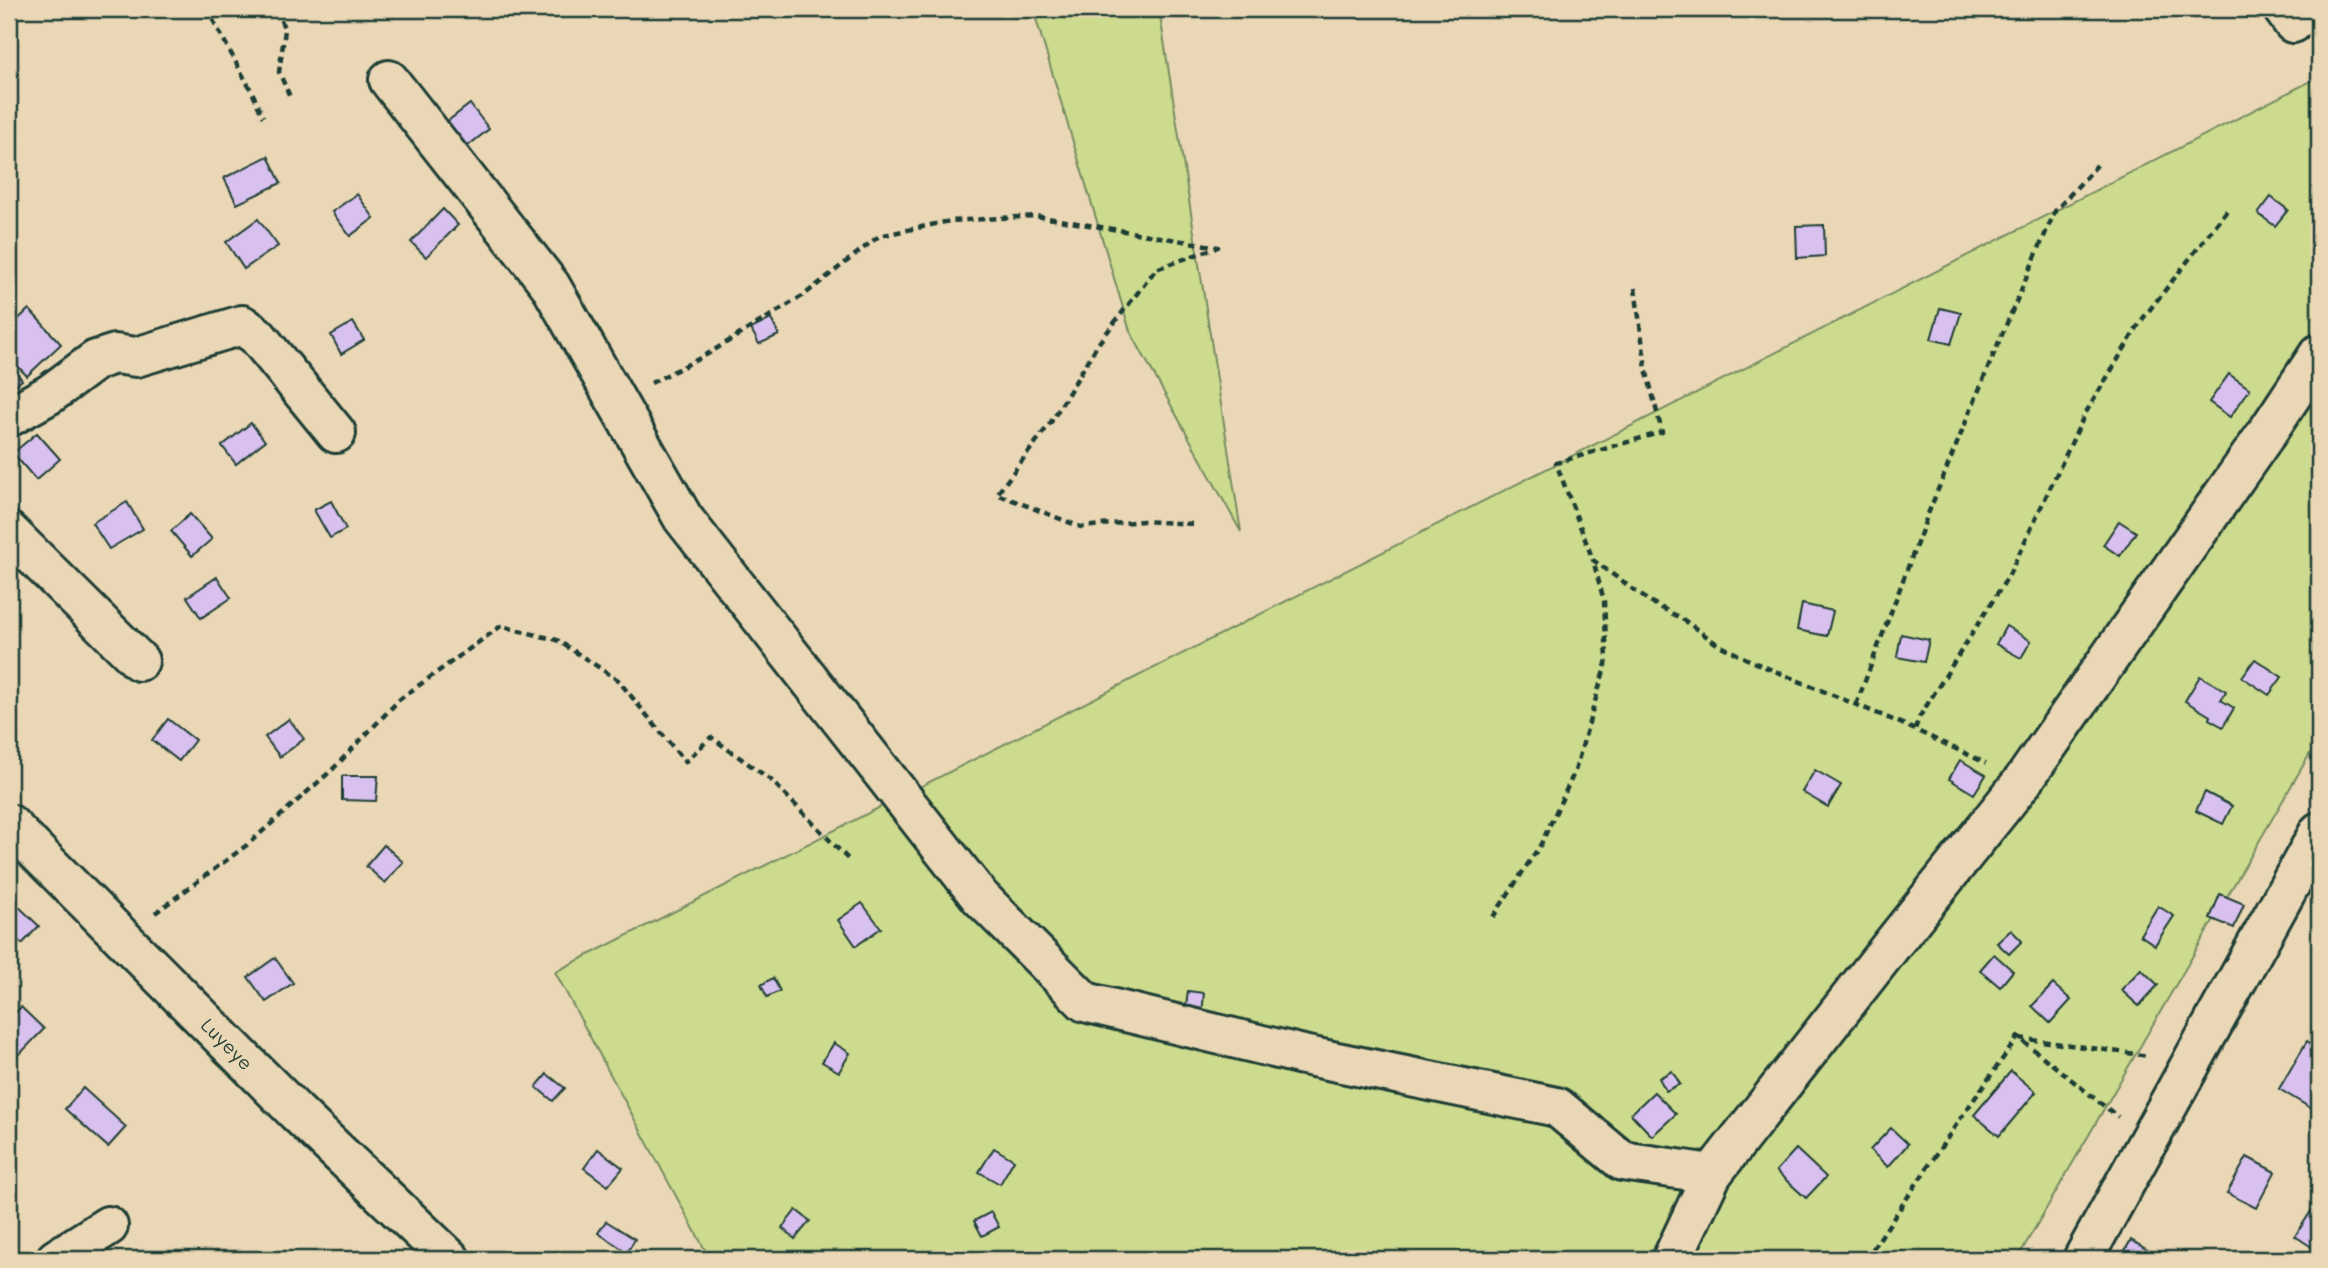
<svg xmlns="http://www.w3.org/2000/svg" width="2328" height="1268" font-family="Mali,sans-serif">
  <rect width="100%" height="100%" fill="#ead7b5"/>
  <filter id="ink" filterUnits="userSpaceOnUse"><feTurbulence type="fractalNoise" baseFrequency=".0143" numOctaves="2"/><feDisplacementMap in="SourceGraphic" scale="14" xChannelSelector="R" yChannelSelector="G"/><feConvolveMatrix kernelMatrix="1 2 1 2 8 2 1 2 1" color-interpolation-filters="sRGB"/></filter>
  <g filter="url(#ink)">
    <g fill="#cddb8e" stroke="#768c61" stroke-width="2">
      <polygon points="1033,9 1159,9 1241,532 1130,331"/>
      <polygon points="2319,77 2319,738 2017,1259 710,1259 555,972"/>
    </g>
    <g fill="#d8c0ef" stroke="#1f3d34" stroke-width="2">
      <polygon points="470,104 489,129 464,149 444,124"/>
      <polygon points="268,156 281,183 237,204 224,178"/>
      <polygon points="357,194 374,218 350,236 332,212"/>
      <polygon points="2271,197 2288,210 2275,226 2258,214"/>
      <polygon points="443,209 458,225 426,257 411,242"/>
      <polygon points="258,219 278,246 244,269 226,242"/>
      <polygon points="1824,225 1825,256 1797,258 1796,226"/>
      <polygon points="1940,308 1961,313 1951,344 1931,339"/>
      <polygon points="29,309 61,344 27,376 9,357 9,328"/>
      <polygon points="771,319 779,335 759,344 751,329"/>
      <polygon points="353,322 364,340 341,354 331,335"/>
      <polygon points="9,362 22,380 9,390"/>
      <polygon points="2229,374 2250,389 2230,417 2209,402"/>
      <polygon points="251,423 265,441 236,464 222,446"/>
      <polygon points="37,433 60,459 36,480 13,453"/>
      <polygon points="331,501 346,529 330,538 314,510"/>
      <polygon points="127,502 143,529 109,549 92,523"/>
      <polygon points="190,514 212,539 192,556 171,531"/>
      <polygon points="2119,521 2136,532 2120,556 2103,545"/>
      <polygon points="217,577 231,598 201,618 187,597"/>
      <polygon points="1802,604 1833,611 1827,636 1797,630"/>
      <polygon points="2006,626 2031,641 2021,658 1996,644"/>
      <polygon points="1901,634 1929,640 1924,662 1897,657"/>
      <polygon points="2255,659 2282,677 2269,695 2242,677"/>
      <polygon points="2200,676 2226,691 2221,700 2234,708 2223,727 2209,719 2210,716 2185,701"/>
      <polygon points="168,719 195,740 179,761 152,740"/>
      <polygon points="289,719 304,739 280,757 265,737"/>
      <polygon points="1960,760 1986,775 1974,794 1949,779"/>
      <polygon points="1815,770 1841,785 1828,807 1802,792"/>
      <polygon points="342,776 378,776 376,801 342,800"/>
      <polygon points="2205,792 2232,806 2223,824 2196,811"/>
      <polygon points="384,845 403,862 385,883 366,866"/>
      <polygon points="2220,894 2244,904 2234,928 2210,918"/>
      <polygon points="14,902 39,926 22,944 9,932 9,908"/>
      <polygon points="862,903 881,928 856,946 838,920"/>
      <polygon points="2158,906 2174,916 2155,945 2140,935"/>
      <polygon points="2011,930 2022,941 2009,954 1997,943"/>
      <polygon points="1994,954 2013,971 2000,987 1980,970"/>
      <polygon points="275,958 293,983 266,1002 248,977"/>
      <polygon points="2141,969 2158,985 2139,1006 2121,990"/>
      <polygon points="773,978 780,991 767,997 761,985"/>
      <polygon points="2053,984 2071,1000 2050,1023 2032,1006"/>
      <polygon points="1188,991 1204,993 1202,1015 1185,1013"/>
      <polygon points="21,1007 44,1029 14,1060 9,1056 9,1019"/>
      <polygon points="2307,1041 2319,1049 2319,1101 2314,1110 2279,1089"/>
      <polygon points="834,1043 850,1053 839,1072 822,1062"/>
      <polygon points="1672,1071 1680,1084 1666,1091 1659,1078"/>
      <polygon points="2011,1071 2036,1092 1999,1136 1974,1115"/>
      <polygon points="547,1074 565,1088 553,1101 536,1087"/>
      <polygon points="83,1088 126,1127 108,1147 65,1109"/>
      <polygon points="1654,1092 1676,1114 1652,1136 1631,1114"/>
      <polygon points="1891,1128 1908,1144 1888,1167 1870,1150"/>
      <polygon points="994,1148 1014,1160 1000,1184 979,1172"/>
      <polygon points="598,1149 623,1168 608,1186 584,1168"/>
      <polygon points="1796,1149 1826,1177 1806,1198 1776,1171"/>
      <polygon points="2247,1157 2275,1172 2256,1208 2227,1193"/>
      <polygon points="2319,1199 2319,1252 2295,1236"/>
      <polygon points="796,1210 810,1221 795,1239 782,1228"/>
      <polygon points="991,1212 999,1227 982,1236 974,1221"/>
      <polygon points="606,1221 635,1239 627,1252 598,1233"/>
      <polygon points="2131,1240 2156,1255 2153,1259 2120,1259"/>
    </g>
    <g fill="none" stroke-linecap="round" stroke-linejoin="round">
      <g stroke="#1f3d34" stroke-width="44">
        <g id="minor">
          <polyline points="2283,9 2293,23"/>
          <polyline points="389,80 550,285 683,518 980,897 1085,1002 1303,1055 1557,1107 1622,1161 1712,1174"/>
          <polyline points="9,417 50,394 96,360 115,354 136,357 242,325 257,336 336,433"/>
          <polyline points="9,532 139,661"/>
          <polyline points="9,824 296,1112 450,1259"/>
          <polyline points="56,1259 108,1226"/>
          <polyline points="1672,1259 1712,1174 1894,942 2023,781 2266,434 2319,354"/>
          <polyline points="2083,1259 2319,832"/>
        </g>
      </g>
      <g stroke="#1f3d34" stroke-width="4.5" stroke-dasharray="7 5" stroke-linecap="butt">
        <polyline points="207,9 253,94 263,117"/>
        <polyline points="276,9 285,30 279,72 291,99"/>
        <polyline points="1635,288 1646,369 1662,432 1556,463 1593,560 1649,601 1684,620 1717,644 1753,662 1898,722 1986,763"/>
        <polyline points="651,383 706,355 804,295 879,236 950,221 1036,216 1218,247 1156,269 1098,344 1051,422 997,494 1081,527 1143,521 1192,524"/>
        <polyline points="1856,705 1928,514 1995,351 2055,211 2100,162"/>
        <polyline points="1915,729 1920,716 2009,575 2085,414 2141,321 2229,208"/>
        <polyline points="155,913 247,845 332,770 400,699 501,626 557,640 618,680 685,762 711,737 771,780 849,860"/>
        <polyline points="1493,917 1541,844 1575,771 1607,660 1604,601 1593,560"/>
        <polyline points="2019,1038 2149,1056"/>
        <polyline points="1866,1259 1958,1122 2018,1037 2118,1117"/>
      </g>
      <use href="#minor" stroke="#ead7b5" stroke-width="38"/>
    </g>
  </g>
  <g text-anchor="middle" stroke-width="7" stroke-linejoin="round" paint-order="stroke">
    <g font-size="19" fill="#1f3d34" stroke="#ead7b5">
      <text transform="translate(227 1044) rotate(45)" y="7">Luyeye</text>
    </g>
  </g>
  <rect width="2328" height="1268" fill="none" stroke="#ead7b5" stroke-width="35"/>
  <rect x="18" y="18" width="2293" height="1233" fill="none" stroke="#1f3d34" stroke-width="2.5" filter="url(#ink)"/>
</svg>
